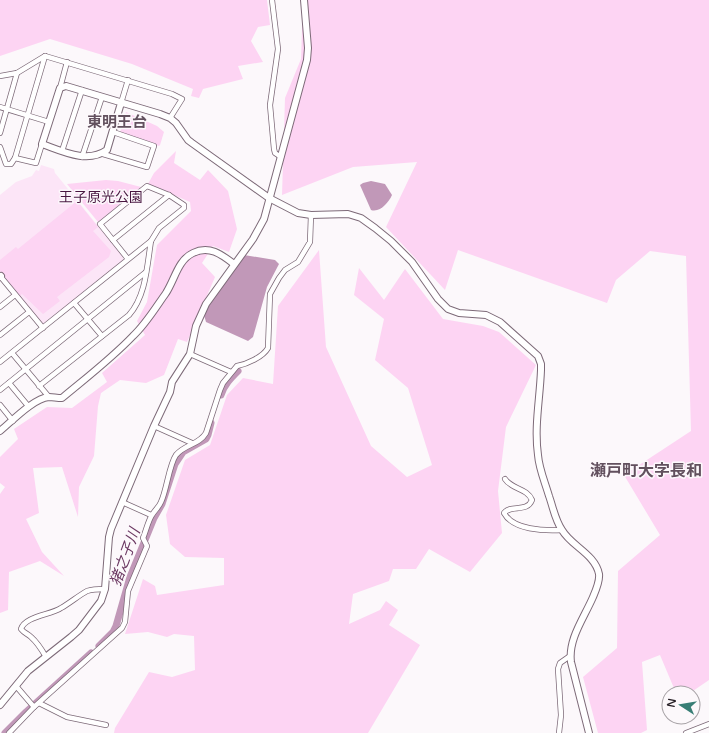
<svg xmlns="http://www.w3.org/2000/svg" width="709" height="733" font-family="'Varela Round','Noto Sans JP',sans-serif">
  <rect width="100%" height="100%" fill="#fcf8fb"/>
  <polygon fill="#fce5f7" points="41,165 54,169 55,173 123,257 123,260 44,324 41,323 0,272 0,195 16,182 32,176 36,170 39,171"/>
  <g fill="#fdd4f3">
    <polygon points="0,0 267,0 270,25 258,27 251,41 263,62 238,66 243,79 203,89 199,98 191,96 193,89 132,64 50,39 0,56"/>
    <polygon points="303,0 709,0 709,680 690,693 676,693 660,655 642,662 647,730 641,733 598,733 583,677 617,648 618,571 660,535 624,475 691,431 686,256 650,251 616,280 607,303 458,250 445,290 386,227 417,162 353,167 282,195 285,98 301,59"/>
    <polygon points="126,112 157,126 164,132 160,145 159,146 120,133"/>
    <polygon points="176,151 174,163 200,180 208,170 228,191 237,229 229,252 213,246 202,263 215,277 187,342 178,339 164,375 146,383 120,380 101,393 98,406 94,456 79,487 78,517 62,467 33,468 39,513 26,519 42,552 64,576 40,561 9,572 8,610 0,613 0,494 5,487 0,483 0,457 18,439 14,429 47,407 72,408 107,382 102,373 145,335 137,321 147,302 157,245 191,211 190,202 148,184 154,173"/>
    <polygon points="106,180 118,181 141,187 98,222 67,184"/>
    <polygon points="77,201 98,227 93,231 111,251 109,257 57,297 60,301 43,314 22,294 20,296 0,271 0,260 16,247 18,249"/>
    <polygon points="319,250 326,347 371,446 407,477 432,465 408,388 375,360 384,319 354,295 359,268 384,300 405,269 443,319 483,326 499,332 536,365 506,427 498,491 502,533 470,572 429,549 416,569 393,569 389,581 353,594 349,624 380,610 386,601 398,610 389,625 420,645 368,733 114,733 115,728 149,672 172,677 195,670 194,636 174,634 167,637 148,632 125,634 143,579 155,586 157,595 224,585 224,558 185,557 170,544 166,515 185,460 210,445 227,395 243,378 273,384 278,306"/>
  </g>
  <g fill="#c198b8">
    <path d="M371,181l14,3 7,11c-3,7 -12,18 -21,15l-11,-25 3,-2z"/>
    <polygon points="244,255 275,260 279,264 267,287 253,337 248,341 206,322 204,315 212,300"/>
  </g>
  <g fill="none" stroke-linecap="round" stroke-linejoin="round">
    <g stroke="#c198b8" stroke-width="7">
      <path d="M221,395c3,-10 10,-17 17,-24"/>
      <polyline points="99,646 113,632 116,626 130,577 154,518 162,504 175,464 183,452 206,439 208,435 211,423"/>
      <polyline points="5,733 26,712 91,653"/>
    </g>
    <g stroke="#7d6a78" stroke-width="6">
      <g id="minor">
        <polyline points="272,0 278,49 270,105 274,149 275,153 281,157"/>
        <polyline points="0,76 17,73 45,56 172,94 182,99 170,118"/>
        <polyline points="60,88 67,62"/>
        <polyline points="121,103 128,80"/>
        <polyline points="0,107 49,122"/>
        <polyline points="0,133 17,73"/>
        <polyline points="0,147 6,164 11,164 15,158 36,163 42,144"/>
        <polyline points="62,151 82,90"/>
        <polyline points="103,154 147,167 154,146 113,132"/>
        <polyline points="82,157 102,97"/>
        <polyline points="15,158 45,56"/>
        <polyline points="113,240 169,195"/>
        <polyline points="0,276 43,328"/>
        <polyline points="74,303 102,336"/>
        <polyline points="0,307 15,295"/>
        <polyline points="0,335 29,312"/>
        <polyline points="12,353 49,397"/>
        <polyline points="190,354 231,372"/>
        <polyline points="0,362 151,241 159,228 184,208 184,205 169,195 147,186 100,224 128,259"/>
        <polyline points="9,383 29,407"/>
        <path d="M39,386l90,-71c17,-19 18,-49 22,-74"/>
        <polyline points="0,390 146,272"/>
        <polyline points="0,405 13,421"/>
        <polyline points="154,426 192,443"/>
        <path d="M505,479c6,10 22,9 27,21 -5,13 -21,4 -28,13 9,17 40,18 58,17"/>
        <polyline points="122,502 151,515"/>
        <path d="M46,657c-4,-7 -8,-14 -15,-20 -3,-3 -7,-4 -10,-8 4,-13 30,-14 40,-21 9,-5 17,-12 26,-17 6,-2 12,-2 18,-2"/>
        <polyline points="16,686 34,707"/>
        <polyline points="39,703 67,717 106,725"/>
        <path d="M9,733l25,-26 88,-79 3,-6 3,-31 19,-45 -4,-8c3,-7 5,-17 9,-23 3,-5 7,-8 9,-13 6,-13 8,-37 15,-47 9,-11 23,-10 30,-22l14,-43 3,-7 14,-17c10,-2 26,-9 31,-18l2,-54 9,-16 6,-8 13,-8 12,-20 1,-27"/>
        <polyline points="559,733 561,715 558,669 560,663 570,656"/>
        <polyline points="686,733 709,724"/>
      </g>
    </g>
    <g stroke="#7d6a78" stroke-width="8">
      <g id="tertiary">
        <path d="M121,103l-14,47c-20,14 -45,1 -65,-6l18,-56 6,-2 94,28 10,4 6,5 12,17 4,3 77,55 29,15 13,2 37,-1 13,4 14,10 16,13 21,21 26,37 10,10 11,4 27,2 14,7 38,34 3,8v6c-1,28 -7,57 -3,85 1,14 7,27 11,41 4,11 6,24 13,34 9,16 33,24 37,44 1,7 -3,16 -6,23 -9,21 -25,42 -22,65l18,71"/>
        <polyline points="0,277 1,276"/>
        <path d="M0,431c12,-10 34,-33 49,-34 4,0 8,1 13,1 24,-20 49,-39 71,-62 13,-12 23,-29 33,-43 9,-14 12,-33 27,-40 16,-8 28,1 41,11"/>
        <polyline points="0,705 28,671 71,637 79,630 101,601 105,589 109,537 111,529 154,426 170,392 172,382 190,354 196,326 206,304 253,239 264,219 307,60 308,48 304,0"/>
      </g>
    </g>
    <use href="#minor" stroke="#fff" stroke-width="4.5"/>
    <use href="#tertiary" stroke="#fff" stroke-width="6"/>
  </g>
  <g text-anchor="middle" stroke-width="3" stroke-linejoin="round" paint-order="stroke">
    <g font-size="14" fill="#481740" stroke="#fcf8fb">
      <text x="101" y="202">王子原光公園</text>
    </g>
    <g font-size="15" font-weight="bold" fill="#62505e" stroke="#fcf8fb">
      <text x="117" y="127">東明王台</text>
    </g>
    <g font-size="15" font-style="italic" fill="#6b3862" stroke="#fcf8fb">
      <text transform="translate(125 557) rotate(-70)" y="5">猪之子川</text>
    </g>
    <g font-size="16" font-weight="bold" fill="#62505e" stroke="#fcf8fb">
      <text x="646" y="476">瀬戸町大字長和</text>
    </g>
  </g>
  <g transform="translate(681 705) rotate(282)"><circle r="19" fill="#fcf8fb" stroke="#a6a1a5"/>
  <path d="M0-3L7 15L0 10L-7 15Z" fill="#387e75"/>
  <text y="-6" font-size="11" font-weight="bold" text-anchor="middle" fill="#251e24">N</text>
  </g>
</svg>
